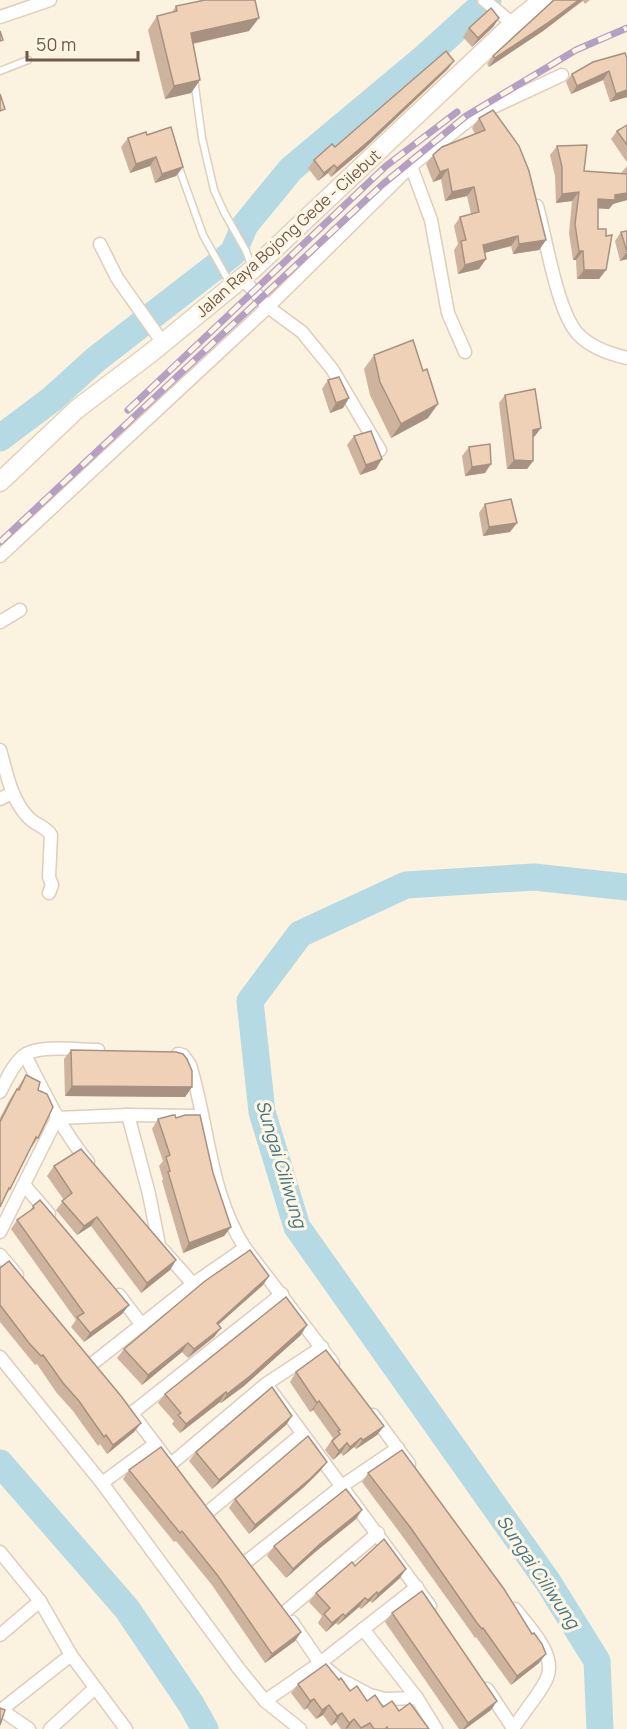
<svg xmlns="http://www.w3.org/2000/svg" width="627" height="1729" font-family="Manrope,sans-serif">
  <rect width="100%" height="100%" fill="#fbf2df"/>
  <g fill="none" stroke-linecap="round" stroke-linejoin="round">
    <g stroke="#b5dae3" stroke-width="27">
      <polyline points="0,438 52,399 95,360 233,253 245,225 291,169 425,57 488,0"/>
      <polyline points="0,1463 127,1609 191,1704 205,1729"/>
      <polyline points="600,1729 597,1661 548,1582 297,1227 262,1112 250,1001 300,934 406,885 534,877 627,887"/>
    </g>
    <g stroke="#decebc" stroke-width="9">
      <g id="service">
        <polyline points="0,71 28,60"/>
        <polyline points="194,79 202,138 214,190 224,212 246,251 252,268"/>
        <polyline points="178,165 203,235 231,285"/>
      </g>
    </g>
    <g stroke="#decebc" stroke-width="15">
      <g id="minor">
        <polyline points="484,0 513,24"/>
        <polyline points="0,17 50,0"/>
        <polyline points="411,166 431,220 448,313 465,352"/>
        <path d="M537,206c9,32 20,106 41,128 12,13 32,20 49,24"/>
        <polyline points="100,244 117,278 163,343"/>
        <polyline points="242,278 268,307 302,332 332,369 380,450"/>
        <polyline points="0,556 268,307 411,166 474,116 562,75"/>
        <polyline points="0,622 20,610"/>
        <path d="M0,750c7,24 11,49 28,67 7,8 17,9 23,18l-2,42 3,8 -3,8"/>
        <polyline points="0,799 12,793"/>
        <path d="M178,1054l5,1 7,10c19,61 19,128 55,183l88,115"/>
        <path d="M25,1055c19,37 36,74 63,107"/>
        <path d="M0,1092c7,-13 12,-26 23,-36 15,-12 56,-6 75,-6"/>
        <polyline points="128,1115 196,1116"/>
        <polyline points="25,1186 49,1214"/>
        <polyline points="0,1232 57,1118 128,1115 149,1194 159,1245"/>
        <polyline points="163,1250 193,1284"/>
        <polyline points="0,1255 17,1275"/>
        <polyline points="119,1295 142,1325"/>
        <polyline points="0,1357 102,1483 239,1669 265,1701 300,1729"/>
        <polyline points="92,1364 193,1284 245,1248"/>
        <polyline points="266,1384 430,1606"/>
        <polyline points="131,1412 168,1461"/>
        <polyline points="132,1413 282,1294"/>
        <polyline points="373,1415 409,1464"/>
        <polyline points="171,1464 266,1384 322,1347"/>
        <polyline points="102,1483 155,1444"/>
        <polyline points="208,1512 302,1434"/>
        <polyline points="0,1552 40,1601 71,1655 1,1710"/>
        <polyline points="246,1562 342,1486 398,1448"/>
        <polyline points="285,1612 378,1533"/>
        <polyline points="292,1622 320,1663 338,1678 370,1695 385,1699 417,1698"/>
        <polyline points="363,1629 417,1698 436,1729"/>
        <polyline points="0,1635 40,1601"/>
        <polyline points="71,1655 126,1729"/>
        <polyline points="487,1689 513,1728"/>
        <polyline points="265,1701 320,1663 417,1587"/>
        <polyline points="0,1709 29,1729"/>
        <polyline points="50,1729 95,1688"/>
        <path d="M512,1729c7,-8 13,-18 20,-27 5,-7 11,-15 15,-24 10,-24 -19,-52 -32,-69"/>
      </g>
    </g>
    <g stroke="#e3d0ba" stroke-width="21">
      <polyline id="secondary" points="0,482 77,409 152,352 253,269 513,24 543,0"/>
    </g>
    <use href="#service" stroke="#fff" stroke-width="6"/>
    <use href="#minor" stroke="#fff" stroke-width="12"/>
    <use href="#secondary" stroke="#fff" stroke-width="18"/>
    <g stroke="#b5a0c3" stroke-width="7">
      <g id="rail">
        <polyline points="128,410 386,166 457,112"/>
        <polyline points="0,542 383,184 466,116 576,50 627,28"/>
      </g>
    </g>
    <use href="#rail" stroke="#fef6e5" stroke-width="4.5" stroke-dasharray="14" stroke-linecap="butt"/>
  </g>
  <g fill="#ceb49e">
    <polygon points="553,0 590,0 585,4 583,1 543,31 489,67 487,64 493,56"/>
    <polygon points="176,6 249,31 193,44 200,80 191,93 165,99 148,30 157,16 172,12"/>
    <polygon points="499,18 493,27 472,47 463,37 469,28"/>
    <polygon points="627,58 627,97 610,102 603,80 571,94 566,82 572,74"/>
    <polygon points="448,69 364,149 331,177 328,173 318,181 308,168 314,160 335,147"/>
    <polygon points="479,118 546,240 539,250 513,254 511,246 484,253 486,259 479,269 458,274 454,250 458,244 454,226 460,217 471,214 467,196 445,201 441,179 433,182 426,164 433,155 475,134 472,128"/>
    <polygon points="627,125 627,161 626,161 611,139 617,131"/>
    <polygon points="147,135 183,167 176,176 155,183 150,166 130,173 121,147 128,138"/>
    <polygon points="557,146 584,171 621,173 627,166 627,200 613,204 609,209 598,208 598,229 606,236 606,270 599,279 577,279 576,260 573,260 569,233 572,201 556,203 555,176 550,155"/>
    <polygon points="627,231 627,259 620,261 615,241 621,232"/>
    <polygon points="374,355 428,418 391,438 370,395 364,369"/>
    <polygon points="328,380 349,398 343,408 330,413 322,389"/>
    <polygon points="505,395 535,436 533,437 533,461 527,469 507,469 499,403"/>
    <polygon points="354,436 376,469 360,475 347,445"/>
    <polygon points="469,447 485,473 465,476 462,456"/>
    <polygon points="485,504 510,532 483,536 479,513"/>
    <polygon points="71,1050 192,1087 185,1097 65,1096 64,1059"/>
    <polygon points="26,1075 38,1090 38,1138 32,1147 31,1147 10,1189 4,1197 0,1207 0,1118 10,1099"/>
    <polygon points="176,1118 213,1173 231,1227 224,1236 183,1253 162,1181 163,1179 159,1166 163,1161 152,1129 158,1119"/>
    <polygon points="54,1166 176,1260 170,1270 141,1293 91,1226 77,1235 56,1210 64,1200 47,1176"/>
    <polygon points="33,1206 129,1305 122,1314 84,1342 71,1327 76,1320 11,1229 17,1220 29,1212"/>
    <polygon points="0,1268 141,1423 134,1432 107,1454 100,1444 98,1446 73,1411 56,1392 37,1364 35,1365 0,1322"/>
    <polygon points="269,1276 263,1285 218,1325 221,1328 214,1337 188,1358 182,1352 142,1385 117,1358 124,1349"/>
    <polygon points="301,1335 244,1386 221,1403 220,1402 180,1433 172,1424 174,1421 158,1403 165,1394"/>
    <polygon points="296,1372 384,1426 377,1435 356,1449 354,1447 343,1456 341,1453 333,1460 325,1450 333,1438 313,1410 310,1412 290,1382"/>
    <polygon points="292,1416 286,1425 212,1489 189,1461 196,1452"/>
    <polygon points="327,1462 320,1471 304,1487 249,1534 229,1508 235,1499"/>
    <polygon points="129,1470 301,1632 295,1641 265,1663 212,1585 176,1541 174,1542 123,1479"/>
    <polygon points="368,1473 532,1634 539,1663 511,1685 476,1637 475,1638 471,1632 403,1537 362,1482"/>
    <polygon points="356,1519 314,1553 286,1578 267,1556 274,1546"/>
    <polygon points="355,1566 400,1578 372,1603 370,1601 361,1609 359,1607 338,1625 336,1623 326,1632 318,1623 322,1616 309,1602 316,1593"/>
    <polygon points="392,1613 491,1710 465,1729 459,1729 385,1622"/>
    <polygon points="339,1680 350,1691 367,1701 399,1711 429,1729 341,1729 336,1722 331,1726 323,1715 316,1719 307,1708 304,1710 291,1693 298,1684"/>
  </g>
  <g fill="#a79281">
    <polygon points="579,0 583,0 543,31 489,67 495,58"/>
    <polygon points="259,18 249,31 181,46 191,33"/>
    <polygon points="499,18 493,27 472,47 478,38"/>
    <polygon points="454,61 448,69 364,149 331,177 337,168"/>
    <polygon points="609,71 603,80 571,94 577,86"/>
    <polygon points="200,80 191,93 165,99 174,86"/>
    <polygon points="627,90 627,97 610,102 616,94"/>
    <polygon points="156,157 150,166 130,173 136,164"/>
    <polygon points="334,165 328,173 318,181 324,173"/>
    <polygon points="183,167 176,176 155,183 162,174"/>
    <polygon points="448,169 441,179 433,182 440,172"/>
    <polygon points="474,187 467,196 445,201 452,192"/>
    <polygon points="579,192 572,201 556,203 562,194"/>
    <polygon points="627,193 627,200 613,204 609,209 592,208 598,199"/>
    <polygon points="518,236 511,246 476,255 483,245"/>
    <polygon points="546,240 539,250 513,254 519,244"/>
    <polygon points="579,251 583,251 576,260 573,260"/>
    <polygon points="627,252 627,259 620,261"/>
    <polygon points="486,259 479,269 458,274 465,265"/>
    <polygon points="584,270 606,270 599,279 577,279"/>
    <polygon points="349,398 343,408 330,413 336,403"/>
    <polygon points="438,404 428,418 391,438 401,424"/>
    <polygon points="541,428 535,436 527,439 533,430"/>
    <polygon points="382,459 376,469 360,475 366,465"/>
    <polygon points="514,460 533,461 527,469 507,469"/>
    <polygon points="491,464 485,473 465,476 472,467"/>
    <polygon points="517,523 510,532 483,536 489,527"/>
    <polygon points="72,1086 192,1087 185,1097 65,1096"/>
    <polygon points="97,1217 91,1226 77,1235 84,1226"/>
    <polygon points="231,1227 224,1236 183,1253 189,1243"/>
    <polygon points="176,1260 170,1270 141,1293 147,1283"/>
    <polygon points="269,1276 263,1285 210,1332 217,1323"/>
    <polygon points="129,1305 122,1314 84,1342 90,1333"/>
    <polygon points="307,1325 301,1335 244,1386 221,1403 227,1394"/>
    <polygon points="221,1328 214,1337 188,1358 194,1349"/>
    <polygon points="188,1343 182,1352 142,1385 148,1375"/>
    <polygon points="226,1392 220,1402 180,1433 186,1424"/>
    <polygon points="319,1401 313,1410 310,1412 317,1403"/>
    <polygon points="292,1416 286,1425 212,1489 219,1480"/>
    <polygon points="141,1423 134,1432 107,1454 113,1445"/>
    <polygon points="384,1426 377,1435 356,1449 363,1440"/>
    <polygon points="361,1438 354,1447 343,1456 350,1447"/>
    <polygon points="347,1443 341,1453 333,1460 339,1451"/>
    <polygon points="327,1462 320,1471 304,1487 249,1534 255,1525"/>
    <polygon points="362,1510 356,1519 314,1553 286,1578 293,1569 320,1544"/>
    <polygon points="406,1569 400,1578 372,1603 378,1594"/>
    <polygon points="377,1592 370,1601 361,1609 368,1600"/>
    <polygon points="365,1598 359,1607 338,1625 345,1616"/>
    <polygon points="343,1614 336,1623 326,1632 332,1623"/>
    <polygon points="301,1632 295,1641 265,1663 272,1654"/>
    <polygon points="546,1654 539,1663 511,1685 517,1676"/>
    <polygon points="314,1699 307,1708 304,1710 310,1701"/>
    <polygon points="497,1701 491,1710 465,1729 463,1729 468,1723"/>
    <polygon points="329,1705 323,1715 316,1719 322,1710"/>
    <polygon points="342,1713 336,1722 331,1726 337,1716"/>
    <polygon points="354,1719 348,1728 345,1729 349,1723"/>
  </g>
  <g fill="#efd1b8" stroke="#a79281" stroke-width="1.5">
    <polygon points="205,0 255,0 259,18 191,33 200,80 174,86 157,16 177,11 176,6"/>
    <polygon points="554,0 579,0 549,22 495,58 493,56"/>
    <polygon points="491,8 499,18 478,38 469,28"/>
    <polygon points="0,31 3,40 0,41"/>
    <polygon points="446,51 454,61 370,140 337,168 334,165 324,173 314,160 332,144 335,147"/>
    <polygon points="625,53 627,58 627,90 616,94 609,71 577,86 572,74 593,62"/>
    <polygon points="0,94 5,109 0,111"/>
    <polygon points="493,110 519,146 529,171 546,240 519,244 518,236 483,245 486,259 465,265 461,241 466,240 460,217 479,212 474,187 452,192 448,169 440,172 433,155 442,147 485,130 479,118"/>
    <polygon points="627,125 627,145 617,131"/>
    <polygon points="171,127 183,167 162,174 156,157 136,164 128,138 146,132 147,135"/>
    <polygon points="587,145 584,171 627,174 627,193 615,195 615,200 598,199 598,229 606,229 606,236 612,235 606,270 584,270 583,251 579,251 575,224 579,192 562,194 562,167 557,146"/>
    <polygon points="627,231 627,252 621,232"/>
    <polygon points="413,340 423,371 427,369 438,404 401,424 380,382 374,355"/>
    <polygon points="339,377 349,398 336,403 328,380"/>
    <polygon points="535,389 541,428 533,430 533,461 514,460 505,395"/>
    <polygon points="371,431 382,459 366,465 354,436"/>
    <polygon points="490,444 491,464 472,467 469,447"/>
    <polygon points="511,499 517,523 489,527 485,504"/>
    <polygon points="71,1050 176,1052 183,1054 187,1059 192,1071 192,1087 72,1086"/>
    <polygon points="26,1075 40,1082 38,1090 47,1094 53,1107 38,1138 36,1137 10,1189 9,1188 0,1207 0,1122 17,1089 19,1090"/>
    <polygon points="173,1115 175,1115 176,1118 185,1115 200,1115 213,1173 231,1227 189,1243 168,1172 170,1171 166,1157 170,1155 158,1119"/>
    <polygon points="81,1149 176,1260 147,1283 97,1217 84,1226 62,1201 72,1193 54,1166"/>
    <polygon points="40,1200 129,1305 90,1333 77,1317 84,1313 17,1220 34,1208 33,1206"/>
    <polygon points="250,1250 269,1276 217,1323 221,1328 194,1349 188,1343 148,1375 124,1349 205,1281"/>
    <polygon points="9,1261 121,1396 141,1423 113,1445 106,1435 104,1437 79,1401 63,1383 43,1355 41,1356 29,1343 0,1305 0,1268"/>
    <polygon points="286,1297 307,1325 250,1376 227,1394 226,1392 186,1424 178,1415 181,1413 165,1394"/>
    <polygon points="326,1350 384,1426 363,1440 361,1438 350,1447 347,1443 339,1451 332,1441 340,1434 338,1431 340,1430 319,1401 317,1403 296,1372"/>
    <polygon points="272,1387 292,1416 219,1480 196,1452"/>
    <polygon points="308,1436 327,1462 311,1478 255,1525 235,1499"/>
    <polygon points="161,1447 301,1632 272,1654 218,1576 182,1531 180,1533 129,1470"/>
    <polygon points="402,1450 504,1589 532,1634 534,1633 542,1644 546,1654 517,1676 483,1628 482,1629 477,1623 410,1527 368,1473"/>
    <polygon points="346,1489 362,1510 320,1544 293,1569 274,1546"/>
    <polygon points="384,1539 406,1569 378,1594 377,1592 368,1600 365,1598 345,1616 343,1614 332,1623 324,1614 330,1608 316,1593 352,1562 355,1566"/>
    <polygon points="422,1591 497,1701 468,1723 392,1613"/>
    <polygon points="326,1664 339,1680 341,1678 350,1691 357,1686 367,1701 375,1695 383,1707 392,1701 399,1711 410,1703 429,1729 388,1729 387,1727 385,1729 374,1729 370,1723 361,1728 354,1719 349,1723 342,1713 337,1716 329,1705 322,1710 314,1699 310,1701 298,1684"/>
    <polygon points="0,1708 5,1710 0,1725"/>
  </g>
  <g text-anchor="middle" stroke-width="6" stroke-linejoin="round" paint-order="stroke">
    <g font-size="16" fill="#705948" stroke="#fef6e5">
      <text transform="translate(288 233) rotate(-42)" y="6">Jalan Raya Bojong Gede - Cilebut</text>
    </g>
    <g font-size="18" font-style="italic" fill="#437483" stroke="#fef6e5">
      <text transform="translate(281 1164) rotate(73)" y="6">Sungai Ciliwung</text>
      <text transform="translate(538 1572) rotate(56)" y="6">Sungai Ciliwung</text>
    </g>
  </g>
  <path d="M27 51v9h111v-9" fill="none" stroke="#705948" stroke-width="3"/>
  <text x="36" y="51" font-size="18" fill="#705948" stroke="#fef6e5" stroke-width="4.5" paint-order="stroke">50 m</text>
</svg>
